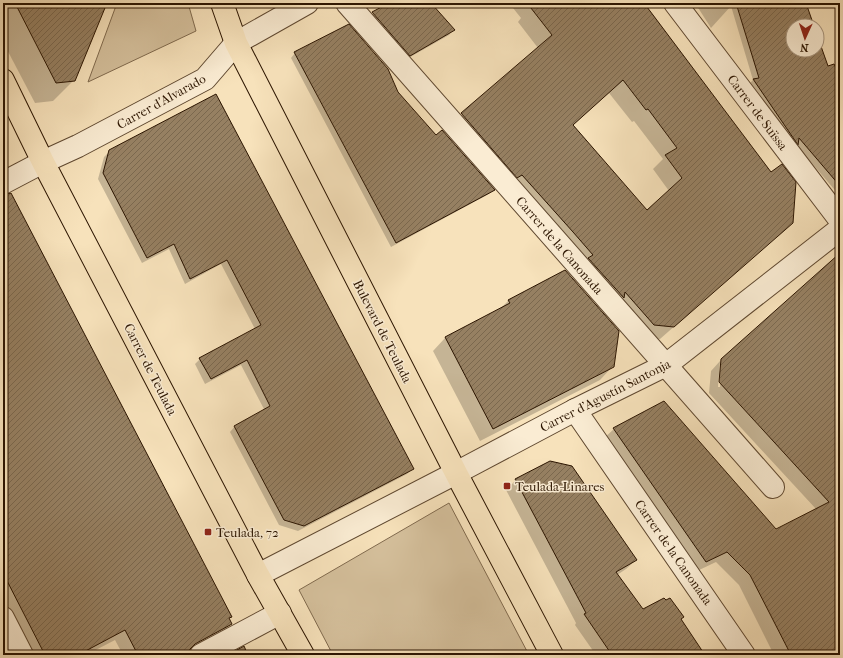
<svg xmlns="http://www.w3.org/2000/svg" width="843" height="658" font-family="'IM FELL French Canon',serif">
  <defs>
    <pattern id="building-hatch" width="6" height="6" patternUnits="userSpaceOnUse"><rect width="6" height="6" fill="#968062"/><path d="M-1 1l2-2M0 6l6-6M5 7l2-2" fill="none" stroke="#7b684e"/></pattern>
  </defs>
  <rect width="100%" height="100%" fill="#f7e2bb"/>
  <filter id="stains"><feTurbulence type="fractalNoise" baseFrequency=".005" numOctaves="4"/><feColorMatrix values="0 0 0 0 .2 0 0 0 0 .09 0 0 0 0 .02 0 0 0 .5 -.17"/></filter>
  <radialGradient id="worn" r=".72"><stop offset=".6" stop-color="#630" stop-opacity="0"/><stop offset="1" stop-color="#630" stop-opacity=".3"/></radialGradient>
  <g fill="#d4bf9b" stroke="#806a4e">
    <polygon points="117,3 188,3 196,31 88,82"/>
    <polygon points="449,503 529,655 333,655 299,590"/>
  </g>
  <g fill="#0003" fill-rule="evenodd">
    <polygon points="3,3 106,3 74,80 53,101 35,103 3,42"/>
    <polygon points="390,3 430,3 453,30 449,35 405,60 368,17"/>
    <path d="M509,3h134l149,220 -132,116 -19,-1 -193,-211 90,-79 -20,-26 3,-4zM609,93l23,29 2,-1 29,38 -10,10 16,22 -22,20 -75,-85z"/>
    <polygon points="695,3 805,3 813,26 793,26 793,50 817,50 817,37 827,67 840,63 840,196 796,145 748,85 753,80 731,6 711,28"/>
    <polygon points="295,53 397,93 436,136 493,190 489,194 391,247 291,58"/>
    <polygon points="215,95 412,469 407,474 298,531 279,525 230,432 235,426 265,411 241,365 205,384 195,364 200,359 255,329 221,264 185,284 169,249 142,263 98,179 104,157 110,151"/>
    <polygon points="3,209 231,624 220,635 188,653 188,655 123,655 115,640 86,655 19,655 3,622"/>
    <polygon points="840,254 840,655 774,655 739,585 716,562 695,572 603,439 614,429 776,530 816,509 709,393 711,371 720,361 718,387 720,387 722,359"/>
    <polygon points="509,300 613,366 600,380 480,441 433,351 445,338 501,308"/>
    <polygon points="516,480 636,560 626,569 617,575 642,610 704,655 596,655 575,625 576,623 506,490"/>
    <polygon points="3,646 7,655 3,655"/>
  </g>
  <g fill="url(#building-hatch)" stroke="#2c1501" fill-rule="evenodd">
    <polygon points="15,3 107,3 75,81 56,83"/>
    <polygon points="389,3 431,3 455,30 410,56 372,12"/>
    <path d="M527,3h117l127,169 11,-8 14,18 -3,41 -119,104 -20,-2 -29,-33 -1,6 -36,-40 5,-3 -20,-23 -51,-57 -5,3 -56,-65 91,-78zM623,80l23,30 2,-1 29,39 -12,7 17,23 -35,32 -74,-85z"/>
    <polygon points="736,3 806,3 814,26 793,26 793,50 817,50 817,35 828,66 834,64 840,76 840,186 799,138 798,145 753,79 759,78"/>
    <polygon points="349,24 388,69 398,92 436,135 442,130 495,190 396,243 294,52"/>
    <polygon points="216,94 414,469 304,526 284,520 234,426 270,406 247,360 211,379 199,358 261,325 227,260 190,279 174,244 147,258 103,173 109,150"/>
    <polygon points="11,193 232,617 229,618 232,624 195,644 190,649 189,655 138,655 125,630 78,655 45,655 3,573 3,195"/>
    <polygon points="840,253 840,655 791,655 750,575 727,552 706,562 613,428 664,401 776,529 829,502 719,382 721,359"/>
    <polygon points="565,270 619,331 614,367 493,429 445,337 510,303 508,300"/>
    <polygon points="550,461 572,466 637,560 616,572 643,609 664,598 666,600 670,598 684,617 681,619 705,655 612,655 584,614 586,613 515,479"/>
    <polygon points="244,646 248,655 228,655"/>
  </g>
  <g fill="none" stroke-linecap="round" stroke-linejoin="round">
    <g stroke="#5f4830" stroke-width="24">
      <g id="pedestrian">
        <polyline points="43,162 78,146 205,79 236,43 307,3"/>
        <polyline points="258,575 456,473"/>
      </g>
    </g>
    <g stroke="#5f4830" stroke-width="24">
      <g id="minor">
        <polyline points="347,3 773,487"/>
        <polyline points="675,3 840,220"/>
        <polyline points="3,183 43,162"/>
        <polyline points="575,410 744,655"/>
        <polyline points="456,473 575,410 666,365 840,229"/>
        <polyline points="3,618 22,655"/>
        <polyline points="201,655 280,613"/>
      </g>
    </g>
    <g stroke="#2c1501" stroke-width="24">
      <g id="primary">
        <polyline points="222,3 236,43 456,473 552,655"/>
        <polyline points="3,80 43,162 258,575 303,655"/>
      </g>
    </g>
    <use href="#pedestrian" stroke="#faecd3" stroke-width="22"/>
    <use href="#minor" stroke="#faecd3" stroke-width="22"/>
    <use href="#primary" stroke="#f7e2bb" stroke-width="22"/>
  </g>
  <g fill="#8f2418" stroke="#faecd3" stroke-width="1.5">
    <rect x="503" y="482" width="8" height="8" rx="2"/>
    <rect x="204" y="528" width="8" height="8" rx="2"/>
  </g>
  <g text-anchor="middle" stroke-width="3" stroke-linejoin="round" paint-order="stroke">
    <g font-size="13" fill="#2c1501" stroke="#faecd3">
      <text transform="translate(161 101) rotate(-29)" y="5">Carrer d'Alvarado</text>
      <text transform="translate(758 112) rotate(53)" y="5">Carrer de Suïssa</text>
      <text transform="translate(560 245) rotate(49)" y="5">Carrer de la Canonada</text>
      <text transform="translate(383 331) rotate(63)" y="5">Bulevard de Teulada</text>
      <text transform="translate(151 369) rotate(63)" y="5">Carrer de Teulada</text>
      <text transform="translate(605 395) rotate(-27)" y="5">Carrer d'Agustín Santonja</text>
      <text transform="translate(674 552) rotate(55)" y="5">Carrer de la Canonada</text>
    </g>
    <g font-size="13" fill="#2c1501" stroke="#faecd3" text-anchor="start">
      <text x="515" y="491">Teulada-Linares</text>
      <text x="216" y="537">Teulada, 72</text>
    </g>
  </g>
  <rect width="843" height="658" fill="none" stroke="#f7e2bb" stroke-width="16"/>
  <rect x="4" y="4" width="835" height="650" fill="none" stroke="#2c1501" stroke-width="2"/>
  <rect x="8" y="8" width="827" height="642" fill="none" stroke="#2c1501"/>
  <g transform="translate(805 38) rotate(183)"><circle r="19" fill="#faecd3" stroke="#a8967f"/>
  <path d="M0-3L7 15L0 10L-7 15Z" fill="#8f2418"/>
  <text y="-6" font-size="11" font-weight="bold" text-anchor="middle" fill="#2c1501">N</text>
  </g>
  <rect width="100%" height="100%" filter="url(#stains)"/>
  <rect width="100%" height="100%" fill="url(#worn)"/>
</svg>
